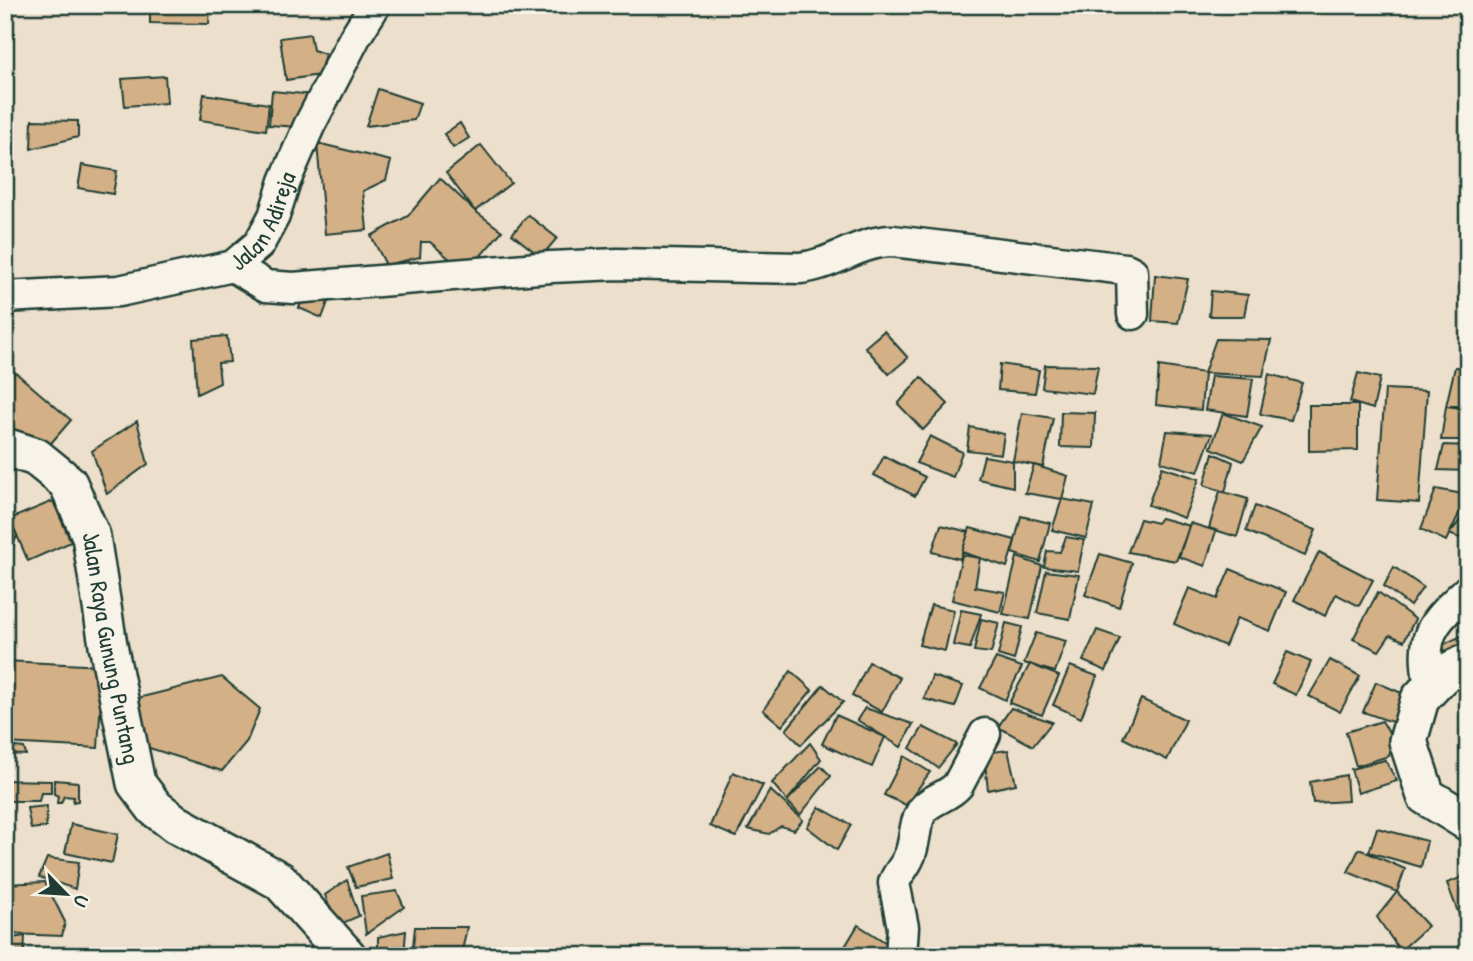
<svg xmlns="http://www.w3.org/2000/svg" width="1473" height="961" font-family="'Patrick Hand',sans-serif">
  <rect width="100%" height="100%" fill="#ecdfcb"/>
  <filter id="ink" filterUnits="userSpaceOnUse"><feTurbulence type="fractalNoise" baseFrequency=".0143" numOctaves="2"/><feDisplacementMap in="SourceGraphic" scale="14" xChannelSelector="R" yChannelSelector="G"/><feConvolveMatrix kernelMatrix="1 2 1 2 8 2 1 2 1" color-interpolation-filters="sRGB"/></filter>
  <g filter="url(#ink)">
    <g fill="#d4b086" stroke="#1f3d34" stroke-width="2">
      <polygon points="150,5 210,5 209,24 150,23"/>
      <polygon points="310,34 313,50 325,54 319,75 286,80 280,38"/>
      <polygon points="165,76 167,103 125,106 122,79"/>
      <polygon points="378,89 420,103 414,120 366,126"/>
      <polygon points="272,91 315,95 299,127 269,125"/>
      <polygon points="204,94 269,104 266,130 200,120"/>
      <polygon points="32,120 78,121 78,137 31,149"/>
      <polygon points="460,123 469,138 453,148 444,134"/>
      <polygon points="317,143 391,161 386,180 363,191 367,230 325,234"/>
      <polygon points="481,145 511,183 475,211 446,173"/>
      <polygon points="82,165 117,171 113,194 78,188"/>
      <polygon points="440,178 475,211 502,231 466,273 430,242 421,242 420,257 386,265 371,236 408,216"/>
      <polygon points="528,215 557,238 541,257 512,234"/>
      <polygon points="1155,275 1188,279 1178,323 1152,321"/>
      <polygon points="1211,291 1248,295 1244,316 1209,316"/>
      <polygon points="306,292 328,302 322,318 299,308"/>
      <polygon points="884,331 908,358 889,374 865,347"/>
      <polygon points="227,336 230,362 218,363 220,383 197,394 193,339"/>
      <polygon points="1216,339 1271,340 1263,376 1204,373"/>
      <polygon points="1000,364 1039,370 1035,393 998,390"/>
      <polygon points="1045,365 1098,366 1093,394 1042,388"/>
      <polygon points="1159,366 1204,373 1201,410 1156,405"/>
      <polygon points="1455,367 1468,367 1468,406 1446,406"/>
      <polygon points="15,372 71,420 45,450 5,435 5,384"/>
      <polygon points="1358,373 1380,378 1373,409 1350,402"/>
      <polygon points="1269,374 1302,383 1291,420 1260,414"/>
      <polygon points="1211,376 1253,379 1247,416 1205,410"/>
      <polygon points="921,377 948,404 923,430 898,404"/>
      <polygon points="1385,389 1427,391 1419,503 1377,500"/>
      <polygon points="1309,405 1358,405 1358,450 1309,451"/>
      <polygon points="1446,406 1468,409 1468,440 1441,440"/>
      <polygon points="1061,412 1095,413 1094,448 1060,447"/>
      <polygon points="1022,413 1053,418 1043,467 1013,461"/>
      <polygon points="1223,413 1262,427 1243,461 1211,448"/>
      <polygon points="137,421 148,464 107,494 92,451"/>
      <polygon points="970,427 1004,434 1001,454 967,450"/>
      <polygon points="1167,431 1212,434 1198,472 1161,462"/>
      <polygon points="930,436 962,452 953,477 916,463"/>
      <polygon points="1444,445 1468,446 1468,471 1438,470"/>
      <polygon points="1213,453 1233,462 1225,492 1204,485"/>
      <polygon points="884,456 925,477 915,496 874,475"/>
      <polygon points="984,456 1013,461 1013,487 978,479"/>
      <polygon points="1034,465 1068,476 1062,499 1025,493"/>
      <polygon points="1162,467 1199,479 1184,518 1148,505"/>
      <polygon points="1436,489 1468,495 1446,541 1421,529"/>
      <polygon points="1220,491 1248,499 1237,537 1209,528"/>
      <polygon points="1062,499 1094,505 1086,538 1052,530"/>
      <polygon points="53,501 71,542 28,561 10,519"/>
      <polygon points="1255,506 1316,530 1305,556 1246,531"/>
      <polygon points="5,512 17,535 5,570"/>
      <polygon points="1021,516 1050,523 1040,562 1012,553"/>
      <polygon points="1161,518 1190,526 1176,561 1128,552 1140,519 1157,523"/>
      <polygon points="1462,518 1468,520 1468,541 1449,534"/>
      <polygon points="1190,523 1216,531 1205,566 1179,557"/>
      <polygon points="941,525 969,532 960,559 932,552"/>
      <polygon points="970,528 1015,540 1007,567 962,552"/>
      <polygon points="1066,537 1084,540 1078,571 1044,567 1047,551 1060,552"/>
      <polygon points="1319,552 1373,580 1359,606 1336,594 1325,616 1294,600"/>
      <polygon points="1100,554 1132,563 1119,607 1085,595"/>
      <polygon points="962,555 980,558 975,587 1005,592 1000,612 952,600"/>
      <polygon points="1017,557 1042,566 1030,619 1003,614"/>
      <polygon points="1394,567 1423,587 1410,606 1384,586"/>
      <polygon points="1230,569 1286,592 1270,631 1237,618 1225,646 1174,624 1189,588 1217,599"/>
      <polygon points="1046,571 1079,575 1070,619 1037,613"/>
      <polygon points="1378,592 1415,619 1404,641 1390,635 1379,651 1353,639"/>
      <polygon points="931,605 954,610 945,651 919,645"/>
      <polygon points="961,610 981,614 970,648 953,645"/>
      <polygon points="981,619 999,623 991,653 974,651"/>
      <polygon points="1006,623 1022,627 1014,660 998,655"/>
      <polygon points="1097,630 1120,638 1106,671 1083,661"/>
      <polygon points="1036,633 1066,641 1055,672 1024,663"/>
      <polygon points="1468,633 1468,656 1451,665 1442,645"/>
      <polygon points="1287,652 1311,662 1296,695 1272,684"/>
      <polygon points="996,658 1022,667 1005,700 980,688"/>
      <polygon points="1330,660 1360,676 1340,712 1309,696"/>
      <polygon points="5,661 103,666 98,748 5,743"/>
      <polygon points="869,662 900,678 882,712 852,696"/>
      <polygon points="1030,664 1059,676 1042,715 1009,703"/>
      <polygon points="1070,666 1097,676 1081,718 1053,705"/>
      <polygon points="791,671 812,690 782,726 763,710"/>
      <polygon points="932,676 963,686 955,707 924,699"/>
      <polygon points="222,677 260,709 247,741 222,771 146,747 134,699"/>
      <polygon points="1376,682 1411,697 1401,725 1363,712"/>
      <polygon points="823,685 843,702 801,745 786,730"/>
      <polygon points="1141,699 1186,720 1167,760 1123,738"/>
      <polygon points="865,708 913,724 901,747 857,720"/>
      <polygon points="1011,708 1052,722 1033,746 998,727"/>
      <polygon points="836,715 885,737 872,767 822,744"/>
      <polygon points="1382,721 1394,741 1389,756 1356,766 1346,732"/>
      <polygon points="923,727 957,744 938,768 910,748"/>
      <polygon points="810,743 821,759 787,801 772,783"/>
      <polygon points="5,746 24,748 26,755 5,754"/>
      <polygon points="1008,750 1016,784 988,790 984,753"/>
      <polygon points="904,756 930,772 906,805 884,795"/>
      <polygon points="1385,760 1397,781 1358,793 1351,769"/>
      <polygon points="821,766 831,776 800,815 787,801"/>
      <polygon points="733,772 763,785 736,837 710,826"/>
      <polygon points="1346,775 1348,801 1313,803 1310,782"/>
      <polygon points="5,780 51,781 51,793 41,793 39,801 5,801"/>
      <polygon points="54,780 78,782 78,801 73,802 74,797 64,796 61,803 57,803 58,796 54,794"/>
      <polygon points="770,790 803,820 794,830 781,826 769,834 748,829"/>
      <polygon points="47,806 46,827 31,829 27,808"/>
      <polygon points="819,807 851,825 837,850 807,827"/>
      <polygon points="71,824 118,834 112,863 65,853"/>
      <polygon points="1377,828 1427,841 1421,867 1369,852"/>
      <polygon points="1359,849 1405,869 1397,892 1348,872"/>
      <polygon points="387,853 393,879 356,887 348,867"/>
      <polygon points="47,858 79,862 75,889 39,877"/>
      <polygon points="1468,875 1468,917 1461,920 1447,883"/>
      <polygon points="347,880 359,916 336,926 325,895"/>
      <polygon points="45,882 65,922 62,936 11,934 5,920 6,884"/>
      <polygon points="397,891 404,907 366,934 361,896"/>
      <polygon points="1397,892 1428,926 1400,951 1377,917"/>
      <polygon points="858,925 896,949 893,956 853,956 843,950"/>
      <polygon points="415,927 467,927 461,956 412,956"/>
      <polygon points="406,931 404,956 378,956 378,937"/>
      <polygon points="25,936 24,956 5,956 5,939"/>
    </g>
    <g fill="none" stroke-linecap="round" stroke-linejoin="round">
      <g stroke="#1f3d34" stroke-width="35">
        <g id="minor">
          <path d="M233,266l33,20 27,2 258,-21 67,-3 182,4c33,-3 59,-27 93,-27l233,28 6,3 1,42"/>
          <path id="s1" d="M5,297l114,-6 114,-25 26,-22 15,-28 11,-35 24,-55 46,-89 20,-32"/>
          <path d="M1430,688c-9,-54 -1,-62 38,-98"/>
          <path d="M901,956l2,-29 -9,-44c3,-9 10,-15 14,-24 8,-14 5,-34 14,-48 8,-12 26,-14 36,-26l27,-51"/>
        </g>
      </g>
      <g stroke="#1f3d34" stroke-width="42">
        <g id="tertiary">
          <path id="s2" d="M5,447l31,10 32,26 23,53 17,109 28,138 19,25 21,16 104,57 67,75"/>
          <polyline points="1468,662 1442,675 1420,699 1408,741 1426,796 1468,822"/>
        </g>
      </g>
      <use href="#minor" stroke="#f7f3e8" stroke-width="30"/>
      <use href="#tertiary" stroke="#f7f3e8" stroke-width="37"/>
    </g>
  </g>
  <g text-anchor="middle" stroke-width="5" stroke-linejoin="round" paint-order="stroke">
    <g font-size="24" fill="#1f3d34" stroke="#f7f3e8">
      <text dy="8" stroke="none"><textPath href="#s1" startOffset="287">Jalan Adireja</textPath></text>
      <text dy="8" stroke="none"><textPath href="#s2" startOffset="245">Jalan Raya Gunung Puntang</textPath></text>
    </g>
  </g>
  <rect width="1473" height="961" fill="none" stroke="#f7f3e8" stroke-width="28"/>
  <rect x="14" y="14" width="1445" height="933" fill="none" stroke="#1f3d34" stroke-width="2.5" filter="url(#ink)"/>
  <g transform="translate(66 894) rotate(115)" stroke="#f7f3e8" stroke-width="5" paint-order="stroke">
  <path d="M0-5L12 26L0 18L-12 26Z" fill="#1f3d34"/>
  <text y="-10" font-size="19" font-weight="bold" text-anchor="middle" fill="#1f3d34">U</text>
  </g>
</svg>
